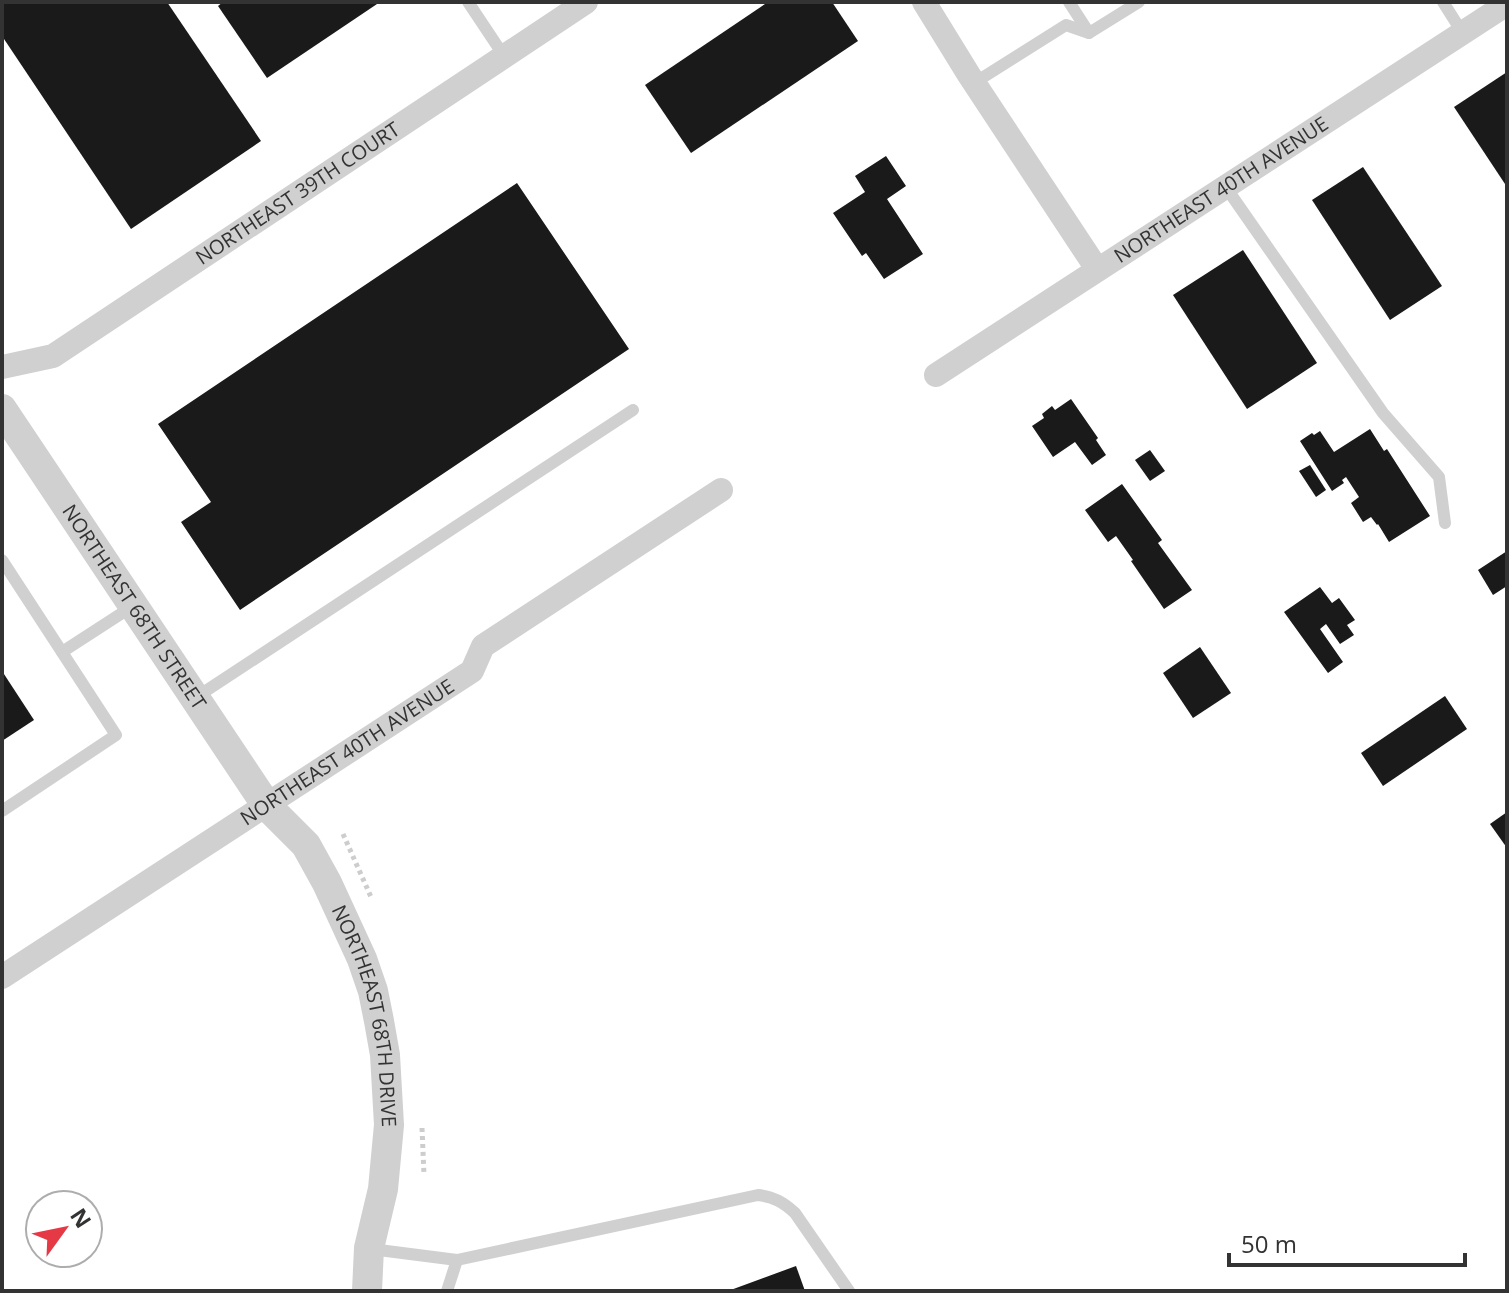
<svg xmlns="http://www.w3.org/2000/svg" width="1509" height="1293" font-family="'Open Sans',sans-serif">
  <rect width="100%" height="100%" fill="#fff"/>
  <g fill="#1a1a1a">
    <polygon points="2,2 167,2 261,141 131,229 2,36"/>
    <polygon points="223,2 380,2 267,78 218,6"/>
    <polygon points="768,2 832,2 858,41 691,153 645,85"/>
    <polygon points="1507,72 1507,187 1454,107"/>
    <polygon points="886,156 906,186 887,199 923,254 884,279 866,253 862,256 833,213 865,192 855,176"/>
    <polygon points="1363,167 1442,286 1390,320 1312,200"/>
    <polygon points="517,183 629,349 240,610 181,522 211,502 158,424"/>
    <polygon points="1243,250 1317,363 1247,409 1173,295"/>
    <polygon points="1071,399 1098,438 1096,440 1106,455 1092,465 1075,442 1053,457 1032,426 1044,418 1042,414 1052,406 1055,410"/>
    <polygon points="1370,429 1384,451 1387,449 1430,516 1389,542 1378,524 1377,525 1371,517 1363,522 1351,503 1359,497 1346,477 1342,480 1344,483 1332,491 1300,441 1312,433 1314,435 1320,431 1334,452"/>
    <polygon points="1150,450 1165,471 1150,481 1135,460"/>
    <polygon points="1310,465 1326,490 1316,497 1299,471"/>
    <polygon points="1122,484 1162,540 1158,543 1192,590 1164,609 1131,561 1133,560 1116,536 1108,542 1085,510"/>
    <polygon points="1507,551 1507,586 1493,595 1478,570"/>
    <polygon points="1320,587 1332,603 1339,598 1355,620 1347,625 1354,635 1340,644 1326,624 1320,629 1343,662 1328,673 1284,612"/>
    <polygon points="1200,647 1231,693 1193,718 1163,673"/>
    <polygon points="2,671 34,720 2,741"/>
    <polygon points="1445,696 1467,729 1383,786 1361,753"/>
    <polygon points="1507,812 1507,848 1490,824"/>
    <polygon points="796,1266 805,1291 728,1291"/>
  </g>
  <g fill="none" stroke-linecap="round" stroke-linejoin="round">
    <g stroke="#cdcdcd" stroke-width="5" stroke-dasharray="4 4" stroke-linecap="butt">
      <polyline points="343,834 371,897"/>
      <polyline points="422,1128 424,1175"/>
    </g>
    <g stroke="#d0d0d0" stroke-width="12">
      <polyline points="468,2 504,56"/>
      <polyline points="1069,2 1089,33"/>
      <polyline points="1443,2 1462,32"/>
      <polyline points="974,83 1066,25 1089,33 1139,2"/>
      <polyline points="1225,186 1383,413 1439,477 1445,523"/>
      <polyline points="2,560 116,735 2,811"/>
      <polyline points="62,652 133,606"/>
      <polyline points="195,698 633,410"/>
      <path d="M371,1249l86,11 301,-65c16,2 25,7 37,18l54,78"/>
      <polyline points="447,1291 457,1260"/>
    </g>
    <g stroke="#d0d0d0" stroke-width="24">
      <polyline points="924,2 969,75 1097,269"/>
      <path id="s1" d="M2,367l51,-11 533,-354"/>
      <path id="s2" d="M936,375l571,-371"/>
      <path id="s3" d="M2,977l470,-306 11,-25 238,-156"/>
    </g>
    <path stroke="#d0d0d0" stroke-width="30" id="s4" d="M2,409l265,397 39,39 21,38 35,76 11,32 6,30 6,34 4,70 -6,64 -14,59 -2,43"/>
  </g>
  <g text-anchor="middle" stroke-width="8" stroke-linejoin="round" paint-order="stroke">
    <g font-size="20" fill="#333" stroke="#fff">
      <text dy="7" stroke="none"><textPath href="#s2" startOffset="340">NORTHEAST 40TH AVENUE</textPath></text>
      <text dy="7" stroke="none"><textPath href="#s1" startOffset="346">NORTHEAST 39TH COURT</textPath></text>
      <text dy="7" stroke="none"><textPath href="#s4" startOffset="238">NORTHEAST 68TH STREET</textPath></text>
      <text dy="7" stroke="none"><textPath href="#s3" startOffset="412">NORTHEAST 40TH AVENUE</textPath></text>
      <text dy="7" stroke="none"><textPath href="#s4" startOffset="716">NORTHEAST 68TH DRIVE</textPath></text>
    </g>
  </g>
  <rect width="1509" height="1293" fill="none" stroke="#333333" stroke-width="8"/>
  <g transform="translate(64 1229) rotate(57)"><circle r="38" fill="#ffffff" stroke="#adadad" stroke-width="2"/>
  <path d="M0-6L14 30L0 20L-14 30Z" fill="#e63946"/>
  <text y="-12" font-size="22" font-weight="bold" text-anchor="middle" fill="#333333">N</text>
  </g>
  <path d="M1229 1253v12h236v-12" fill="none" stroke="#333333" stroke-width="4"/>
  <text x="1241" y="1253" font-size="24" fill="#333333" stroke="#ffffff" stroke-width="6" paint-order="stroke">50 m</text>
</svg>
